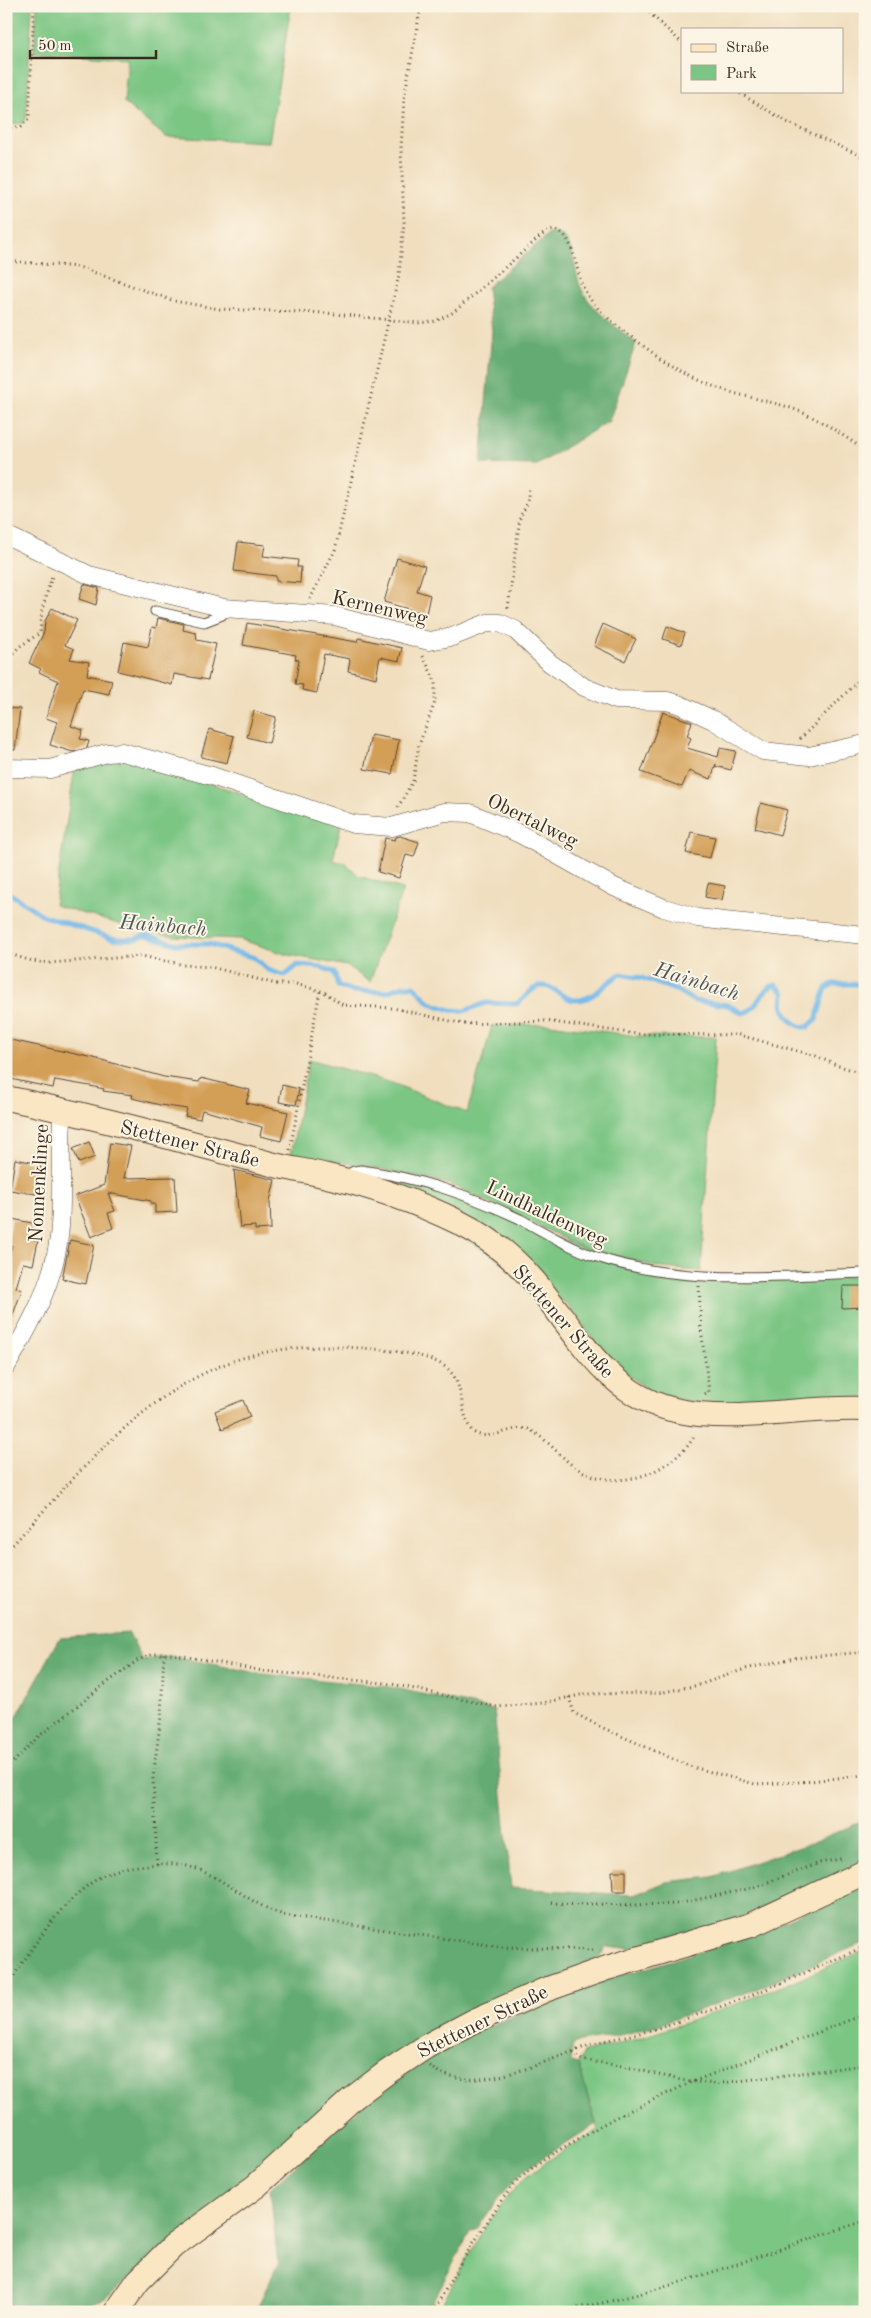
<svg xmlns="http://www.w3.org/2000/svg" width="871" height="2318" font-family="'Old Standard TT',serif">
  <rect width="100%" height="100%" fill="#fcf5e5"/>
  <filter id="ink" filterUnits="userSpaceOnUse"><feTurbulence type="fractalNoise" baseFrequency=".02" numOctaves="2"/><feDisplacementMap in="SourceGraphic" scale="10" xChannelSelector="R" yChannelSelector="G"/><feConvolveMatrix kernelMatrix="1 2 1 2 8 2 1 2 1" color-interpolation-filters="sRGB"/></filter>
  <filter id="wash" filterUnits="userSpaceOnUse"><feTurbulence type="fractalNoise" baseFrequency=".0096" numOctaves="4" result="noise"/><feDisplacementMap in="SourceGraphic" scale="20" xChannelSelector="R" yChannelSelector="G"/><feGaussianBlur stdDeviation="1.12" result="paint"/><feColorMatrix in="noise" values="0 0 0 0 0 0 0 0 0 0 0 0 0 0 0 0 0 1.4 0 .05"/><feComposite in="paint" operator="in"/></filter>
  <g filter="url(#wash)">
    <rect width="100%" height="100%" fill="#f0debe"/>
    <g fill="#7bc684" stroke="#5b7851">
      <polygon points="6,6 32,6 26,118 23,123 6,125"/>
      <polygon points="37,6 291,6 269,142 166,137 124,103 128,58 34,52"/>
      <polygon points="121,755 341,825 333,860 347,864 359,876 403,889 370,982 347,966 285,954 239,939 174,936 132,928 54,905 75,767"/>
      <polygon points="549,1024 637,1036 716,1037 701,1271 662,1268 587,1249 450,1184 361,1165 291,1155 309,1059 392,1083 467,1113 492,1026"/>
      <polygon points="370,1176 447,1192 530,1228 654,1274 865,1277 865,1398 806,1398 706,1405 651,1393 610,1361 567,1304"/>
      <path d="M865,1950v362h-427c23,-43 51,-99 86,-133 22,-20 49,-33 74,-49l-20,-66 6,-12 53,-13 68,-23 93,-36z"/>
    </g>
    <g fill="#64ab72" stroke="#506a48">
      <path d="M550,233l11,2c14,10 13,41 22,57 12,21 35,36 53,51l-27,78 -72,44 -56,-1 11,-133 -5,-44z"/>
      <polygon points="129,1633 143,1661 160,1657 175,1657 263,1674 390,1687 494,1710 511,1888 634,1895 666,1882 712,1877 809,1844 865,1820 865,1862 758,1912 633,1949 606,1946 597,1962 572,1970 295,2139 106,2298 66,2312 6,2312 6,1736 60,1638"/>
      <polygon points="865,1883 865,1942 756,1989 661,2024 625,2034 575,2043 572,2048 571,2062 578,2064 596,2124 525,2169 497,2200 477,2229 470,2232 427,2312 255,2312 278,2264 270,2188 376,2093 438,2052 480,2030 578,1989 754,1935"/>
    </g>
    <g fill="none" stroke-linecap="round" stroke-linejoin="round">
      <path stroke="#73b8e9" stroke-width="5" d="M6,891l38,25 71,23h19l12,-4 30,9h33l46,14 13,12 15,5 4,-1 11,-9 22,2 14,5 4,14 15,5 33,1 17,-6h11l16,17 21,7 13,1 22,-8 30,1c8,-4 12,-13 21,-17 15,-6 25,14 40,13 17,0 30,-19 44,-26l21,4 36,13 16,10 34,4 14,8c17,-2 18,-26 34,-28l8,8c0,3 -1,8 -1,12 3,12 13,23 25,22l8,-7 10,-32 7,-4h32"/>
    </g>
    <g id="blocks">
      <g fill="#d39f56">
        <polygon points="238,542 265,545 263,556 298,560 297,567 301,567 300,583 276,581 276,576 234,571"/>
        <polygon points="397,558 425,566 417,591 430,595 426,614 384,602"/>
        <polygon points="84,584 99,588 96,605 79,599"/>
        <polygon points="52,608 77,620 65,645 74,649 70,659 89,662 87,675 112,680 109,694 83,689 71,726 83,730 80,739 89,741 87,748 73,752 50,745 57,722 46,718 58,681 39,672 41,669 29,663 44,632 45,621"/>
        <polygon points="158,618 184,624 183,630 196,633 197,640 216,644 208,680 174,674 172,685 118,671 124,642 148,647 152,627 156,628"/>
        <polygon points="247,623 357,642 358,638 402,648 399,661 380,657 376,678 348,671 350,659 324,654 317,693 302,690 303,685 295,684 299,660 295,659 296,655 243,645"/>
        <polygon points="603,624 636,639 625,661 594,646"/>
        <polygon points="667,626 685,633 681,645 663,639"/>
        <polygon points="6,708 20,709 15,750 6,750"/>
        <polygon points="254,711 276,717 269,743 247,737"/>
        <polygon points="663,712 692,722 687,736 691,738 687,748 718,757 720,748 736,751 731,770 715,766 716,764 711,779 689,771 682,787 641,772"/>
        <polygon points="209,729 234,736 227,763 201,757"/>
        <polygon points="371,735 399,740 392,774 364,769"/>
        <polygon points="761,803 787,810 780,835 755,828"/>
        <polygon points="691,832 715,837 710,858 686,853"/>
        <polygon points="400,836 419,842 414,857 406,855 399,878 378,872 385,838 395,840 396,837"/>
        <polygon points="708,883 725,886 722,900 705,897"/>
        <polygon points="6,1039 94,1058 164,1077 199,1082 201,1078 250,1090 246,1103 288,1112 281,1141 260,1136 262,1127 202,1110 200,1119 185,1116 187,1109 160,1105 132,1098 133,1095 103,1091 104,1089 90,1086 55,1080 53,1088 6,1078"/>
        <polygon points="282,1085 299,1089 296,1105 279,1102"/>
        <polygon points="89,1142 95,1157 79,1163 73,1149"/>
        <polygon points="110,1143 131,1146 124,1178 175,1177 177,1212 155,1213 155,1204 151,1204 151,1201 108,1193 115,1211 108,1213 113,1228 91,1237 75,1196 104,1185"/>
        <polygon points="15,1159 41,1164 36,1194 10,1190"/>
        <polygon points="234,1170 275,1180 270,1201 271,1229 255,1230 255,1226 240,1227"/>
        <polygon points="12,1219 37,1224 34,1240 38,1241 33,1265 23,1263 16,1288 22,1290 8,1328 6,1270 12,1245 7,1244"/>
        <polygon points="70,1240 94,1245 86,1284 62,1279"/>
        <polygon points="843,1286 865,1286 865,1307 842,1308"/>
        <polygon points="243,1400 250,1417 222,1429 215,1411"/>
        <polygon points="612,1871 626,1871 626,1891 613,1891"/>
      </g>
    </g>
  </g>
  <g filter="url(#ink)">
    <use href="#blocks" fill-opacity="0" stroke="#564536" stroke-width="1"/>
    <g fill="none" stroke-linecap="round" stroke-linejoin="round">
      <g stroke="#564536" stroke-width="11">
        <g id="lane">
          <polyline points="155,611 204,622 222,615 224,608"/>
          <path d="M346,1175l8,-4 7,-1c58,8 106,24 159,49 24,13 48,28 74,37 87,30 181,20 271,17"/>
        </g>
      </g>
      <g stroke="#564536" stroke-width="19">
        <g id="street">
          <polyline points="6,535 89,575 224,608 335,616 429,641 452,637 487,623 500,623 515,630 550,663 584,687 616,700 667,701 678,704 713,720 763,751 809,756 865,744"/>
          <polyline points="6,768 50,769 107,753 122,752 212,776 353,824 392,827 444,812 470,813 520,834 614,887 664,908 698,918 724,921 865,935"/>
          <path d="M6,1367c24,-42 47,-82 53,-130 5,-42 -1,-85 4,-127"/>
        </g>
      </g>
      <g stroke="#564536" stroke-width="26">
        <g id="secondary">
          <path d="M6,1098c89,18 177,43 265,66 18,5 37,7 56,12 44,10 90,26 131,46 28,14 55,35 75,58 44,51 73,117 146,131 58,12 125,-5 186,-2"/>
          <polyline points="116,2312 138,2281 173,2246 256,2186 353,2098 386,2073 427,2046 472,2022 545,1990 607,1968 751,1925 865,1872"/>
        </g>
      </g>
      <g stroke="#564536" stroke-width="3" stroke-dasharray="1 4" stroke-linecap="butt">
        <polyline points="642,6 682,43"/>
        <polyline points="736,91 787,122 865,158"/>
        <polyline points="6,128 21,127 29,119 34,6"/>
        <path d="M6,261l73,6 95,34 46,8 106,4 92,10 18,-2 18,-9 88,-77c31,-21 33,36 41,52 6,13 16,23 26,32 31,25 62,50 99,65 25,11 54,15 80,23 28,9 53,27 77,43"/>
        <polyline points="310,599 335,550 399,275 404,222 401,149 404,99 421,6"/>
        <polyline points="508,608 520,517 527,504 529,488"/>
        <polyline points="6,660 19,647 40,633 42,610 52,576"/>
        <polyline points="800,739 865,674"/>
        <polyline points="398,807 413,781 419,745 435,702 435,681 423,656"/>
        <polyline points="6,953 32,961 49,963 142,956 184,965 211,967 276,984 296,984 324,992 343,1005 393,1008 464,1024 545,1021 637,1034 739,1035 816,1056 836,1065 865,1074"/>
        <polyline points="290,1150 320,991"/>
        <polyline points="699,1286 701,1328 709,1392 704,1394"/>
        <path d="M6,1552c71,-76 142,-170 247,-197 35,-9 74,-9 109,-7 24,2 69,5 87,22 16,16 10,45 24,62 18,11 37,-7 55,-3 15,7 27,21 39,32 27,23 63,24 93,7 14,-9 28,-18 35,-34"/>
        <polyline points="569,1697 574,1713 601,1727 689,1766 755,1784 801,1782 865,1775"/>
        <polyline points="6,1769 38,1737 100,1688 138,1660 154,1654 173,1654 263,1671 392,1684 497,1707 543,1703 585,1694 659,1693 699,1685 745,1669 794,1658 865,1652"/>
        <polyline points="157,1864 153,1778 161,1716 164,1653"/>
        <polyline points="551,1903 633,1905 677,1904 752,1888 820,1863 844,1858"/>
        <path d="M6,1988c25,-38 61,-100 106,-116 11,-5 25,-6 37,-7 15,-2 31,-2 45,3 32,11 57,37 90,47l218,32 94,3"/>
        <polyline points="573,2053 582,2060 623,2066 680,2080 715,2084 865,2065"/>
        <path d="M429,2066c45,34 117,-7 162,-21 23,-8 47,-10 70,-18 69,-22 138,-50 204,-81"/>
        <polyline points="433,2312 461,2262 501,2201 518,2180 542,2160 614,2118 692,2082 865,2014"/>
        <path d="M553,2312c108,-16 209,-59 312,-91"/>
      </g>
      <use href="#lane" stroke="#fff" stroke-width="9"/>
      <use href="#street" stroke="#fff" stroke-width="18"/>
      <use href="#secondary" stroke="#fbe6c3" stroke-width="24"/>
    </g>
  </g>
  <g text-anchor="middle" stroke-width="4" stroke-linejoin="round" paint-order="stroke">
    <g font-size="20" fill="#3b2a1e" stroke="#fcf5e5">
      <text transform="translate(380 607) rotate(13)" y="7">Kernenweg</text>
      <text transform="translate(533 820) rotate(26)" y="7">Obertalweg</text>
      <text transform="translate(190 1143) rotate(14)" y="7">Stettener Straße</text>
      <text transform="translate(38 1183) rotate(-87)" y="7">Nonnenklinge</text>
      <text transform="translate(547 1213) rotate(25)" y="7">Lindhaldenweg</text>
      <text transform="translate(564 1321) rotate(49)" y="7">Stettener Straße</text>
      <text transform="translate(482 2021) rotate(-26)" y="7">Stettener Straße</text>
    </g>
    <g font-size="21" font-style="italic" fill="#4c555b" stroke="#fcf5e5">
      <text transform="translate(163 925) rotate(5)" y="7">Hainbach</text>
      <text transform="translate(697 981) rotate(17)" y="7">Hainbach</text>
    </g>
  </g>
  <rect width="871" height="2318" fill="none" stroke="#fcf5e5" stroke-width="25"/>
  <rect x="681" y="28" width="162" height="65" fill="#fcf5e5" stroke="#afa495"/>
  <rect x="691" y="44" width="25" height="8" fill="#fbe6c3" stroke="#afa495"/>
  <text x="726" y="52" font-size="15" fill="#3b2a1e">Straße</text>
  <rect x="691" y="65" width="25" height="15" fill="#7bc684" stroke="#afa495"/>
  <text x="726" y="78" font-size="15" fill="#3b2a1e">Park</text>
  <path d="M30 50v8h126v-8" fill="none" stroke="#3b2a1e" stroke-width="2.5"/>
  <text x="38" y="50" font-size="15" fill="#3b2a1e" stroke="#fcf5e5" stroke-width="4" paint-order="stroke">50 m</text>
</svg>
